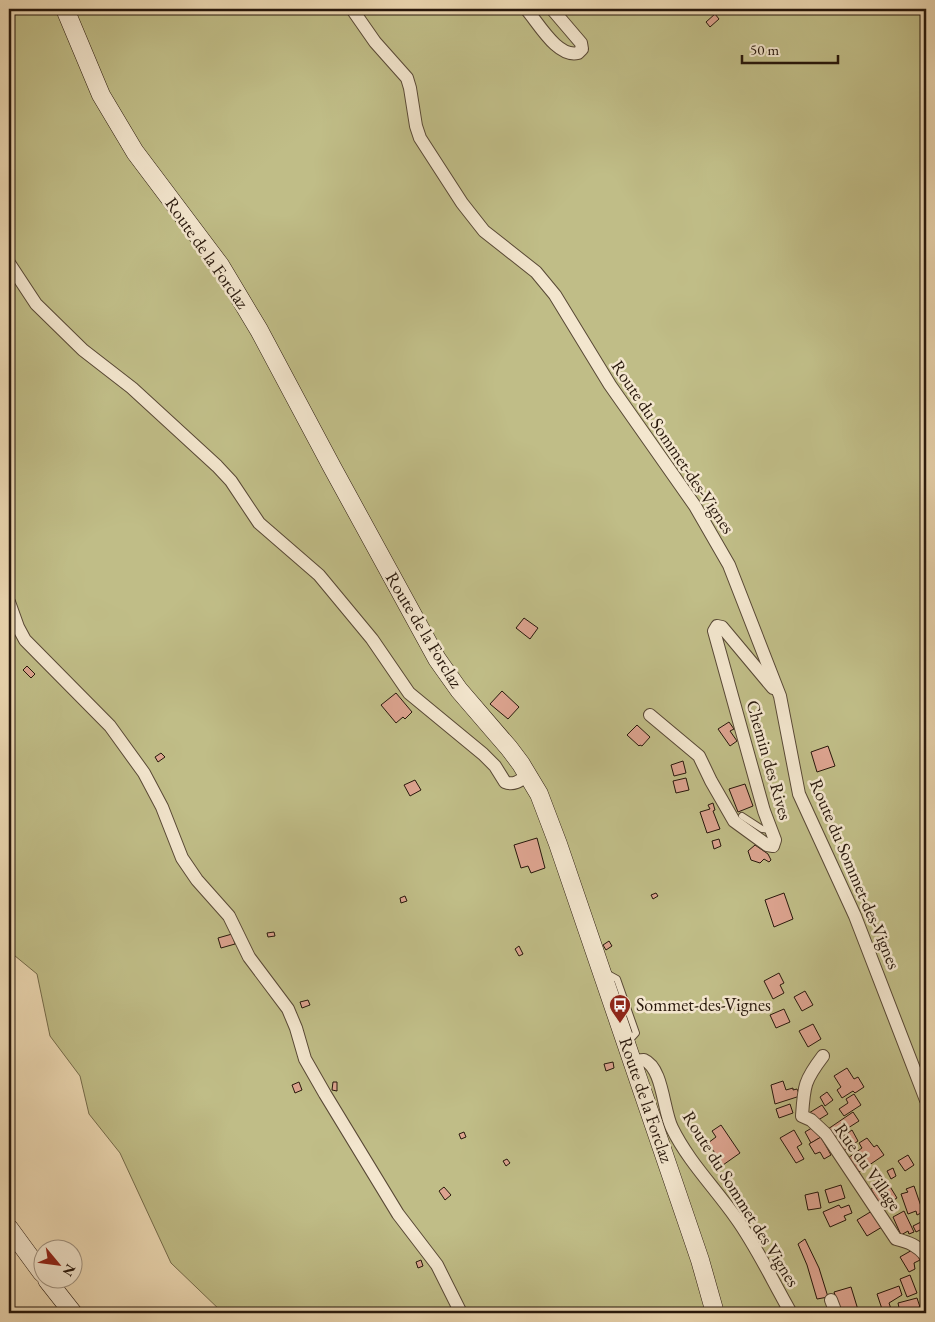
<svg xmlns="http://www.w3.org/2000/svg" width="935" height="1322" font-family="'EB Garamond',serif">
  <rect width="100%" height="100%" fill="#edd9b3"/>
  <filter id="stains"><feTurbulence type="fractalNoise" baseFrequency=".004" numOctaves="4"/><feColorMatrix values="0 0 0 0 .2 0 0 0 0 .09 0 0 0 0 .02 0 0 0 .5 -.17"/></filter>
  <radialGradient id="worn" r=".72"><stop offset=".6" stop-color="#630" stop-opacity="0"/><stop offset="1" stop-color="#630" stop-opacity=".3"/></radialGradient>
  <polygon fill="#c0bd87" stroke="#746a49" points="9,9 926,9 926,1313 223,1313 171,1263 120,1153 89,1114 80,1076 50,1036 37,974 9,951"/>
  <g fill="#dda490" stroke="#27170b">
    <polygon points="715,14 719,19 710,27 706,22"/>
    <polygon points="524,618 538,628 530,639 516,628"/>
    <polygon points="27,666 35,674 31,678 23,670"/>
    <polygon points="502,691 519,707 508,719 490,704"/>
    <polygon points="396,693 412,712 405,719 403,717 396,723 381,705"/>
    <polygon points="729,722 734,729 730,731 737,741 730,746 718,729"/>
    <polygon points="637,725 650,737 642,746 640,745 639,746 627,735"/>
    <polygon points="828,746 835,766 817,772 811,752"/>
    <polygon points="161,753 165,757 158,762 155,757"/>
    <polygon points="683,761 686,773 674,776 671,765"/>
    <polygon points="686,778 689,790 676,793 673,781"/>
    <polygon points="415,780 421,790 410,796 404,785"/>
    <polygon points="745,784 753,806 738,812 729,789"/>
    <polygon points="713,803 715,810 713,811 720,829 707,833 700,812 710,809 708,805"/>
    <polygon points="537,838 545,868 531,873 528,866 521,868 514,845"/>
    <polygon points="719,839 721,846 714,849 712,841"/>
    <polygon points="755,845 768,854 771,860 769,862 764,859 760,863 751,860 748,851"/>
    <polygon points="656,893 658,896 653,899 651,895"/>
    <polygon points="784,893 793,919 774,927 765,900"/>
    <polygon points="405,896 407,901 401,903 400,898"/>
    <polygon points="274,932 275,936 268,937 267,933"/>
    <polygon points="232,934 235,944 221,948 218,938"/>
    <polygon points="609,941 612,946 606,950 603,945"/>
    <polygon points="519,946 523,954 519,956 515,949"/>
    <polygon points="779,973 784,983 780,985 784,993 773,999 764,981"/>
    <polygon points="805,991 813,1005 802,1011 794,997"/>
    <polygon points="308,1000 310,1005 302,1008 300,1002"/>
    <polygon points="784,1009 790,1022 776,1028 770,1015"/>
    <polygon points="813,1024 821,1039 808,1047 799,1031"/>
    <polygon points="613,1062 614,1068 606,1071 604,1064"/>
    <polygon points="847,1068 854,1079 858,1077 864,1087 855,1093 853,1091 842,1098 837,1090 841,1087 834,1076"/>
    <polygon points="783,1081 786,1090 793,1088 793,1090 797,1089 800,1096 775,1104 771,1085"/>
    <polygon points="299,1082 302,1090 295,1093 292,1085"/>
    <polygon points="333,1082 337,1082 337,1091 332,1090"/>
    <polygon points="827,1092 833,1100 825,1106 820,1097"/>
    <polygon points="9,1093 13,1094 12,1104 9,1104"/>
    <polygon points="854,1094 861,1105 844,1116 839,1109 848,1103 846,1099"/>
    <polygon points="790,1104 793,1113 779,1118 776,1109"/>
    <polygon points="822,1105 828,1114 815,1122 809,1113"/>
    <polygon points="853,1112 859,1121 834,1137 828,1129"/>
    <polygon points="721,1125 740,1153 723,1165 708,1143 716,1137 712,1131"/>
    <polygon points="815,1126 821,1137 811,1143 805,1132"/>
    <polygon points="794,1130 802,1144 797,1147 804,1159 796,1163 780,1138"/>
    <polygon points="852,1130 858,1141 842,1152 835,1142"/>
    <polygon points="464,1132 466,1137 461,1139 459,1134"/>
    <polygon points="821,1137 831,1155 824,1159 820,1152 815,1154 809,1144"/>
    <polygon points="867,1138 874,1147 877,1145 884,1155 859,1172 848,1158 862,1148 859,1143"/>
    <polygon points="908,1155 914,1165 905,1171 898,1161"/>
    <polygon points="507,1159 510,1163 506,1166 503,1161"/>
    <polygon points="893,1168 896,1176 891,1179 887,1171"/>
    <polygon points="886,1180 897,1198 881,1207 871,1189"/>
    <polygon points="841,1185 845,1198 829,1203 825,1190"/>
    <polygon points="914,1186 923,1212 917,1215 916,1211 908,1214 901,1194 908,1192 906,1189"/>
    <polygon points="444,1187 451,1195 445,1200 439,1191"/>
    <polygon points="818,1192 821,1208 808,1210 805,1195"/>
    <polygon points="839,1205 841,1208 849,1205 852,1213 844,1216 846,1220 830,1227 823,1212"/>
    <polygon points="872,1211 882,1227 867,1236 857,1220"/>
    <polygon points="904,1211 914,1232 909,1234 908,1231 901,1235 893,1217"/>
    <polygon points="921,1222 924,1228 916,1232 913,1226"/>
    <polygon points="805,1239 819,1268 828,1297 817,1299 807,1265 798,1244"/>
    <polygon points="914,1249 920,1260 914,1263 915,1269 909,1272 900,1257"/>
    <polygon points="421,1260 423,1266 418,1268 416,1262"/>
    <polygon points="910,1275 917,1293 907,1297 900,1279"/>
    <polygon points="899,1286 902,1295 889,1303 891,1309 883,1312 877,1294"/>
    <polygon points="851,1287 859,1313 841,1313 834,1292"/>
    <polygon points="917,1298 920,1307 908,1310 909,1313 896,1313 900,1312 898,1303"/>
  </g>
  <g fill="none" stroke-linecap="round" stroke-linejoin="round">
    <g stroke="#584835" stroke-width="8">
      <g id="service">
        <polyline points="742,816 762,829 771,830"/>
        <polyline points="606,973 617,979 636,1033 627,1043"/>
      </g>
    </g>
    <g stroke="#584835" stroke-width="14">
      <g id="minor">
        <polyline points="352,9 375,42 407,78 410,88 416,126 420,138 462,203 484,231 536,272 555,295 610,385 695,506 729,565 780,696 799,794 855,916 926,1100"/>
        <path d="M526,9c12,13 31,49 52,44l4,-4 -1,-6 -29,-34"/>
        <path d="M9,263l27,41 47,46 49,38 85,78 14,15 28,42 60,52 53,64 37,54 74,61 12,12 10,16c9,4 16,-2 23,-7"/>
        <polyline points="9,602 18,627 25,640 110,726 144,773 162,807 182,858 197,880 229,916 249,957 288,1009 296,1028 305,1059 325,1094 398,1214 437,1265 461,1313"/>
        <polyline points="650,715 699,756 711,781 734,821 767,845 773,846 775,840 764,811 714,631 717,626 722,627 773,688"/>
        <path d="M823,1056c-19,25 -19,30 -21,60l9,4 15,14 70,105c13,3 22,7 30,17"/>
        <path d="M633,1061l11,-1c19,8 19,50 28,68 16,33 43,60 64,90 21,29 37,64 55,95"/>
        <polyline points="831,1300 836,1313"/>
      </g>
    </g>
    <g stroke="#27170b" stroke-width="19">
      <g id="secondary">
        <polyline points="65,9 101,95 135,152 220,265 259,330 332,467 437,659 459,690 509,748 521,764 539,794 558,844 700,1260 715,1313"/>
        <polyline points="9,1228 42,1273"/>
        <polyline points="47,1280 73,1313"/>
      </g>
    </g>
    <use href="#service" stroke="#f3e6ce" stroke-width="6"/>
    <use href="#minor" stroke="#f3e6ce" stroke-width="12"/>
    <use href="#secondary" stroke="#f3e6ce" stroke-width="18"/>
  </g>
  <defs>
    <g id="bus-pin" transform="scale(1.125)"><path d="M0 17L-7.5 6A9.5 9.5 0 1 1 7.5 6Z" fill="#8f2418" stroke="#f3e6ce"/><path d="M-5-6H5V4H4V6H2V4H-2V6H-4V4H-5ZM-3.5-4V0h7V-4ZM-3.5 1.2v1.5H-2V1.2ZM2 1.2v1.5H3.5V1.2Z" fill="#fff"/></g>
  </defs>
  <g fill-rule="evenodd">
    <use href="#bus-pin" x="620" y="1005"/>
  </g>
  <g text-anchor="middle" stroke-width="5" stroke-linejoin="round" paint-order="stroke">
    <g font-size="18" fill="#27170b" stroke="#f3e6ce">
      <text transform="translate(207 253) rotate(55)" y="6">Route de la Forclaz</text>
      <text transform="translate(673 447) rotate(56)" y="6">Route du Sommet-des-Vignes</text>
      <text transform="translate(424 630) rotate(59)" y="6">Route de la Forclaz</text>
      <text transform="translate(769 760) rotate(74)" y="6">Chemin des Rives</text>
      <text transform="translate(855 874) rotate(67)" y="6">Route du Sommet-des-Vignes</text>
      <text transform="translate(646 1100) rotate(71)" y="6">Route de la Forclaz</text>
      <text transform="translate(868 1167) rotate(55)" y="6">Rue du Village</text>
      <text transform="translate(741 1199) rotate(58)" y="6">Route du Sommet des Vignes</text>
    </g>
    <g font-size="18" fill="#27170b" stroke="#f3e6ce" text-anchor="start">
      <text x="636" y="1011">Sommet-des-Vignes</text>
    </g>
  </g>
  <rect width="935" height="1322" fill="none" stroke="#edd9b3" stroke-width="30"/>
  <rect x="10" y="10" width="915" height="1302" fill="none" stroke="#27170b" stroke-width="2.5"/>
  <rect x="15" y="15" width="905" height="1292" fill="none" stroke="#27170b"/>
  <g transform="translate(58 1264) rotate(119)"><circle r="24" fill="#f3e6ce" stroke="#a19380"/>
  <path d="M0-4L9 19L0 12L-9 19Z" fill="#8f2418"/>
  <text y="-8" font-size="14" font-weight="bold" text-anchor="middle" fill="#27170b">N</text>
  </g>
  <path d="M742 55v8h96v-8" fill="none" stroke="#27170b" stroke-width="2.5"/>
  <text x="750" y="55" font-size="15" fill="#27170b" stroke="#f3e6ce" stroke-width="4" paint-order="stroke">50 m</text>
  <rect width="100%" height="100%" filter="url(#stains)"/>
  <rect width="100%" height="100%" fill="url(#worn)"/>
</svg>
